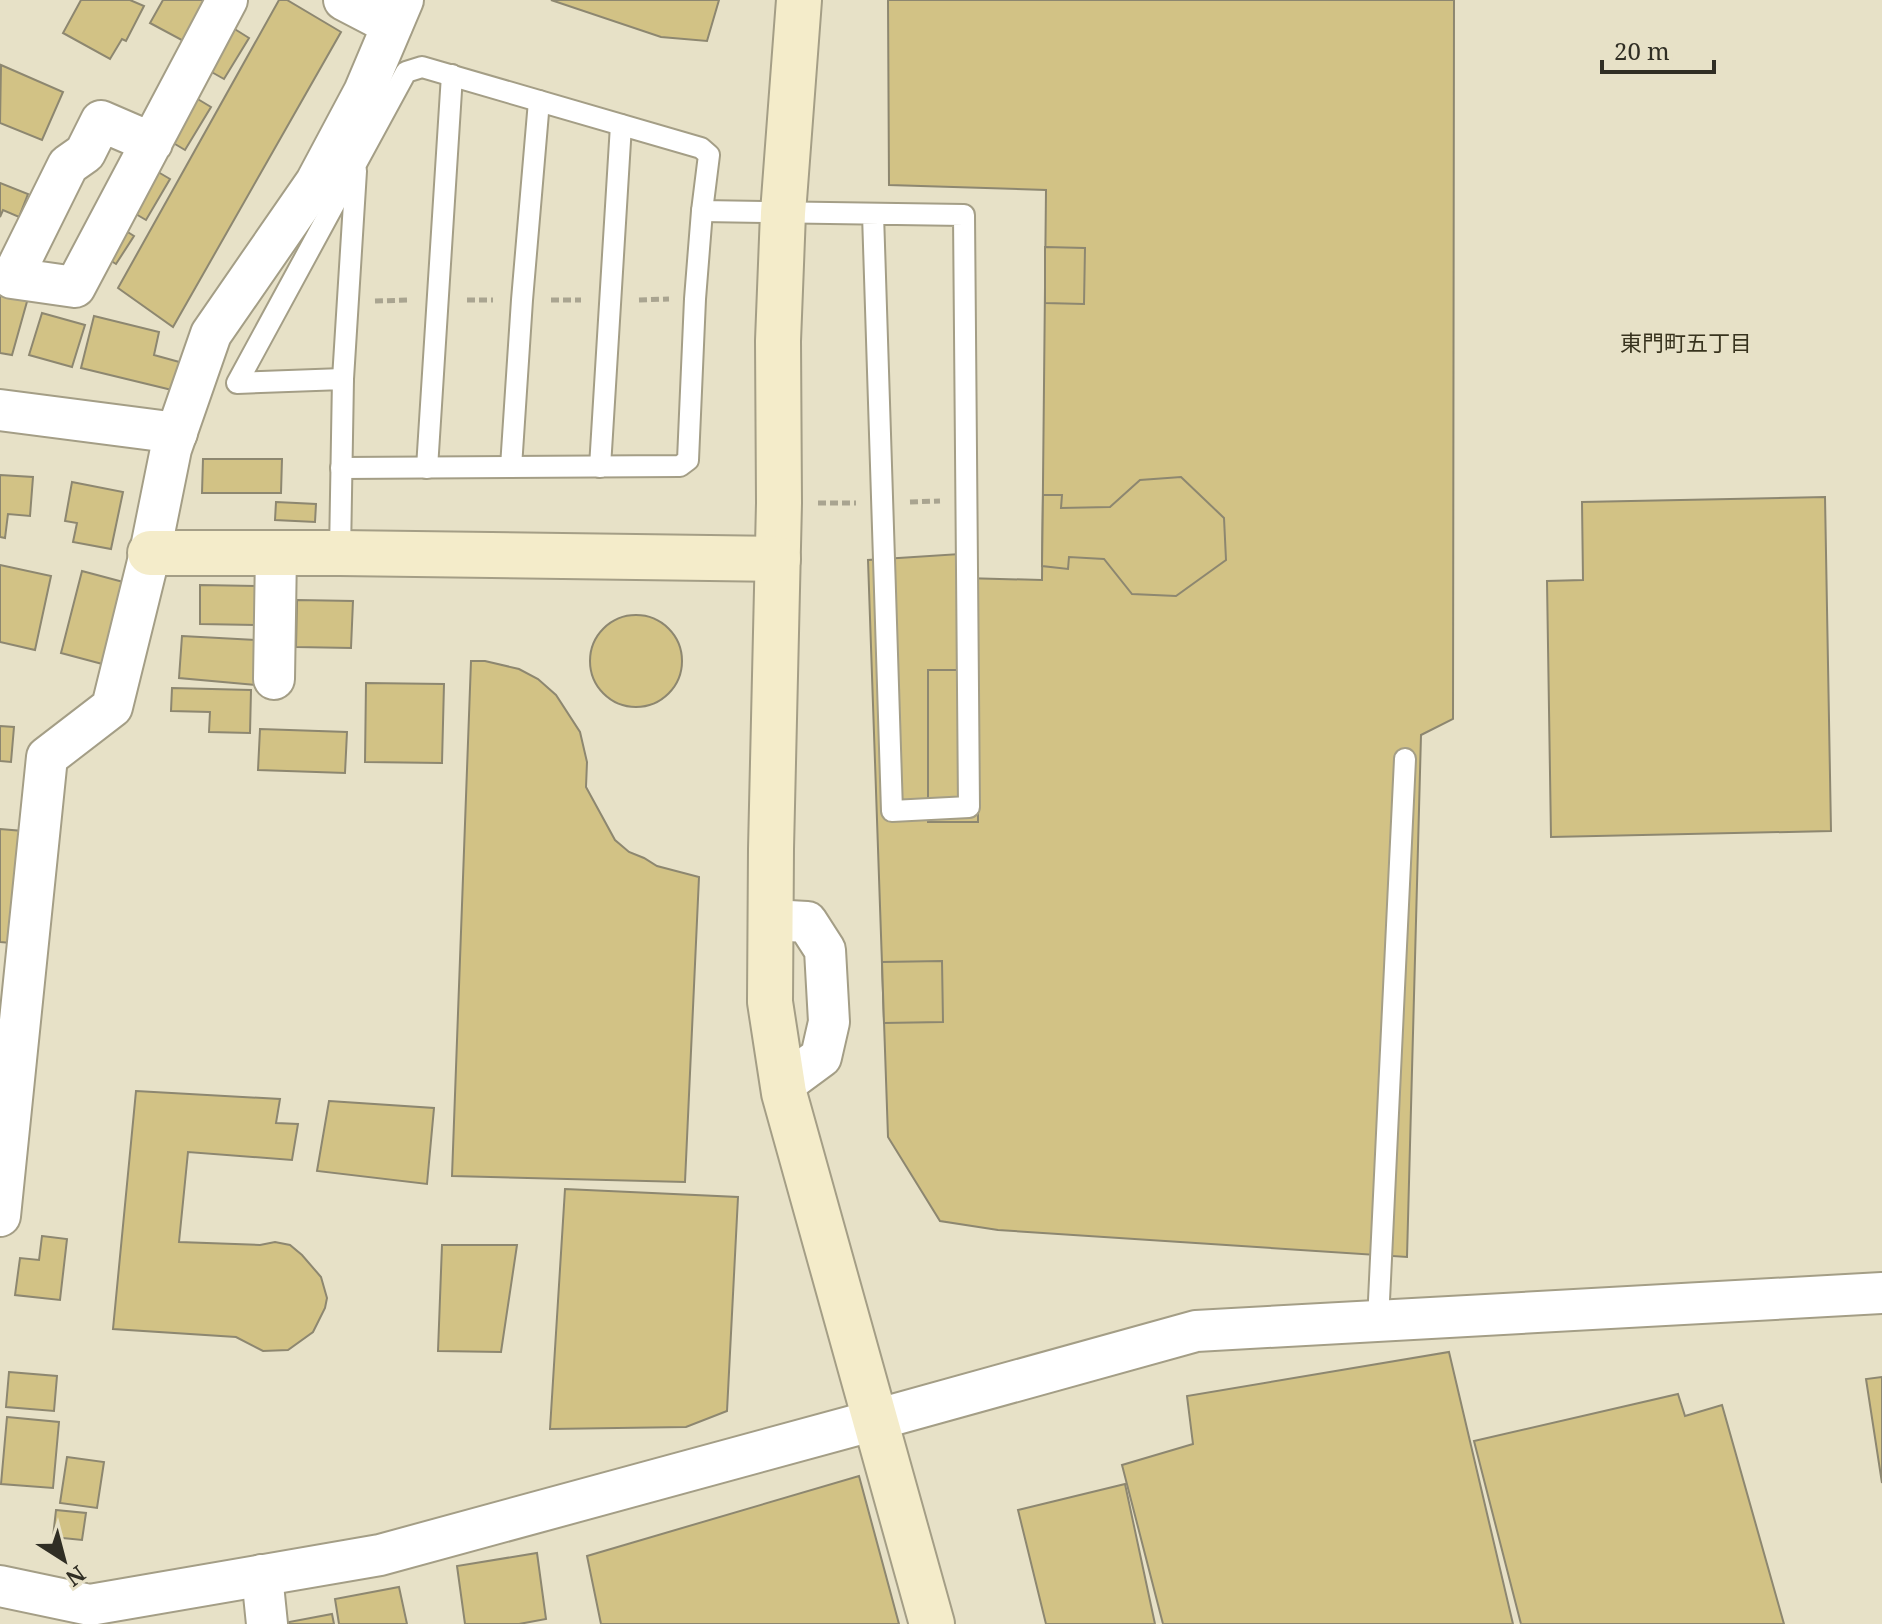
<svg xmlns="http://www.w3.org/2000/svg" width="1882" height="1624" font-family="'Noto Serif','Noto Sans JP',serif">
  <rect width="100%" height="100%" fill="#e7e1c7"/>
  <g fill="#d2c285" stroke="#8d8770" stroke-width="2">
    <polygon points="81,0 130,0 144,6 126,41 122,39 110,59 63,33"/>
    <polygon points="163,0 213,0 189,44 150,23"/>
    <polygon points="279,0 287,0 341,32 173,327 118,288"/>
    <polygon points="551,0 719,0 707,41 661,37"/>
    <polygon points="888,0 1454,0 1453,719 1421,735 1407,1257 998,1230 940,1221 888,1137 868,560 975,553 964,578 1042,580 1046,190 889,185"/>
    <polygon points="233,28 249,38 224,79 208,70"/>
    <polygon points="1,65 63,92 42,140 0,123"/>
    <polygon points="196,98 211,107 185,150 170,141"/>
    <polygon points="153,169 170,179 146,220 129,210"/>
    <polygon points="0,183 28,194 19,217 3,210 0,217"/>
    <polygon points="118,226 134,236 116,264 100,254"/>
    <polygon points="1045,247 1085,248 1084,304 1045,303"/>
    <polygon points="0,292 28,298 12,355 0,353"/>
    <polygon points="42,313 85,325 72,367 29,355"/>
    <polygon points="94,316 159,332 154,355 183,363 176,391 81,368"/>
    <polygon points="203,459 282,459 281,493 202,493"/>
    <polygon points="0,475 33,477 30,516 8,514 5,538 0,537"/>
    <polygon points="1181,477 1224,518 1226,560 1176,596 1132,594 1104,559 1069,557 1068,569 1042,566 1043,495 1062,495 1061,508 1110,507 1140,480"/>
    <polygon points="72,482 123,492 111,549 73,542 77,523 65,521"/>
    <polygon points="1825,497 1831,831 1551,837 1547,581 1583,580 1582,502"/>
    <polygon points="276,502 316,504 315,522 275,520"/>
    <polygon points="0,565 51,576 35,650 0,642"/>
    <polygon points="82,571 127,583 106,665 61,653"/>
    <polygon points="200,585 261,586 260,625 200,624"/>
    <polygon points="297,600 353,601 351,648 296,647"/>
    <circle cx="636" cy="661" r="46"/>
    <polygon points="182,636 258,640 256,685 179,678"/>
    <polygon points="471,661 485,661 519,669 538,679 556,695 580,732 587,762 586,787 615,840 629,852 644,858 657,866 699,877 685,1182 452,1176"/>
    <rect x="928" y="670" width="50" height="152"/>
    <polygon points="366,683 444,684 442,763 365,762"/>
    <polygon points="172,688 251,690 250,733 209,732 210,712 171,711"/>
    <polygon points="0,726 14,727 11,762 0,761"/>
    <polygon points="260,729 347,732 345,773 258,770"/>
    <polygon points="0,829 23,831 11,943 0,942"/>
    <polygon points="942,961 943,1022 884,1023 882,962"/>
    <polygon points="136,1091 280,1099 276,1123 298,1124 292,1160 188,1152 179,1242 260,1245 275,1242 290,1245 302,1255 321,1277 327,1298 325,1308 313,1332 288,1350 263,1351 236,1337 113,1329"/>
    <polygon points="329,1101 434,1108 427,1184 317,1171"/>
    <polygon points="565,1189 738,1197 727,1411 686,1427 550,1429"/>
    <polygon points="42,1236 67,1239 60,1300 15,1295 20,1258 39,1260"/>
    <polygon points="442,1245 517,1245 501,1352 438,1351"/>
    <polygon points="1449,1352 1513,1624 1163,1624 1122,1465 1193,1444 1187,1396"/>
    <polygon points="9,1372 57,1376 54,1411 6,1407"/>
    <polygon points="1882,1377 1882,1483 1866,1379"/>
    <polygon points="1678,1394 1685,1416 1722,1405 1784,1624 1521,1624 1474,1441"/>
    <polygon points="7,1417 59,1422 53,1488 1,1484"/>
    <polygon points="67,1457 104,1462 97,1508 60,1503"/>
    <polygon points="859,1476 899,1624 601,1624 587,1556"/>
    <polygon points="1125,1484 1155,1624 1046,1624 1018,1510"/>
    <polygon points="56,1510 86,1513 82,1540 53,1537"/>
    <polygon points="537,1553 546,1619 519,1624 465,1624 457,1566"/>
    <polygon points="399,1587 407,1624 339,1624 335,1599"/>
    <polygon points="332,1614 334,1624 289,1624 289,1622"/>
  </g>
  <g fill="none" stroke-linecap="round" stroke-linejoin="round">
    <g stroke="#a49e86" stroke-width="24">
      <g id="lane">
        <polyline points="343,379 356,171"/>
        <polyline points="511,467 522,300 539,101"/>
        <polyline points="600,467 621,125"/>
        <polyline points="341,468 680,466 688,460 695,299 702,211"/>
        <polyline points="427,468 452,75"/>
        <polyline points="340,553 343,379 237,383 406,72 422,67 701,148 709,155 702,211 964,215 969,807 892,811 873,214"/>
        <polyline points="1378,1321 1405,759"/>
      </g>
    </g>
    <g stroke="#a49e86" stroke-width="44">
      <g id="street">
        <polyline points="344,0 392,25"/>
        <polyline points="152,143 101,121 85,153 68,165 12,278 75,287 227,0"/>
        <polyline points="0,410 177,433"/>
        <polyline points="274,679 276,552"/>
        <polyline points="770,920 807,922 825,950 829,1022 821,1057 783,1085"/>
        <polyline points="0,1216 47,757 112,707 150,553 171,449 211,334 316,182 364,92 403,0"/>
        <polyline points="262,1575 267,1624"/>
        <polyline points="0,1586 90,1605 380,1555 875,1420 1196,1331 1882,1293"/>
      </g>
    </g>
    <g stroke="#a49e86" stroke-width="48">
      <g id="secondary">
        <polyline points="799,0 783,213 778,341 779,503 771,849 770,1002 784,1093 932,1624"/>
        <polyline points="150,553 340,553 778,559"/>
      </g>
    </g>
    <g stroke="#a9a490" stroke-width="5" stroke-dasharray="8 4" stroke-linecap="butt">
      <polyline points="467,300 493,300"/>
      <polyline points="551,300 581,300"/>
      <polyline points="639,300 669,299"/>
      <polyline points="375,301 409,300"/>
      <polyline points="910,502 940,501"/>
      <polyline points="818,503 856,503"/>
    </g>
    <use href="#lane" stroke="#fff" stroke-width="20"/>
    <use href="#street" stroke="#fff" stroke-width="40"/>
    <use href="#secondary" stroke="#f4ecca" stroke-width="44"/>
  </g>
  <g text-anchor="middle" stroke-width="6" stroke-linejoin="round" paint-order="stroke">
    <g font-size="22" fill="#38331e" stroke="#e7e1c7">
      <text x="1686" y="351">東門町五丁目</text>
    </g>
  </g>
  <g transform="translate(64 1560) rotate(144)" stroke="#e7e1c7" stroke-width="6" paint-order="stroke">
  <path d="M0-6L14 30L0 20L-14 30Z" fill="#302e24"/>
  <text y="-12" font-size="22" font-weight="bold" text-anchor="middle" fill="#302e24">N</text>
  </g>
  <path d="M1602 60v12h112v-12" fill="none" stroke="#302e24" stroke-width="4"/>
  <text x="1614" y="60" font-size="24" fill="#302e24" stroke="#e7e1c7" stroke-width="6" paint-order="stroke">20 m</text>
</svg>
